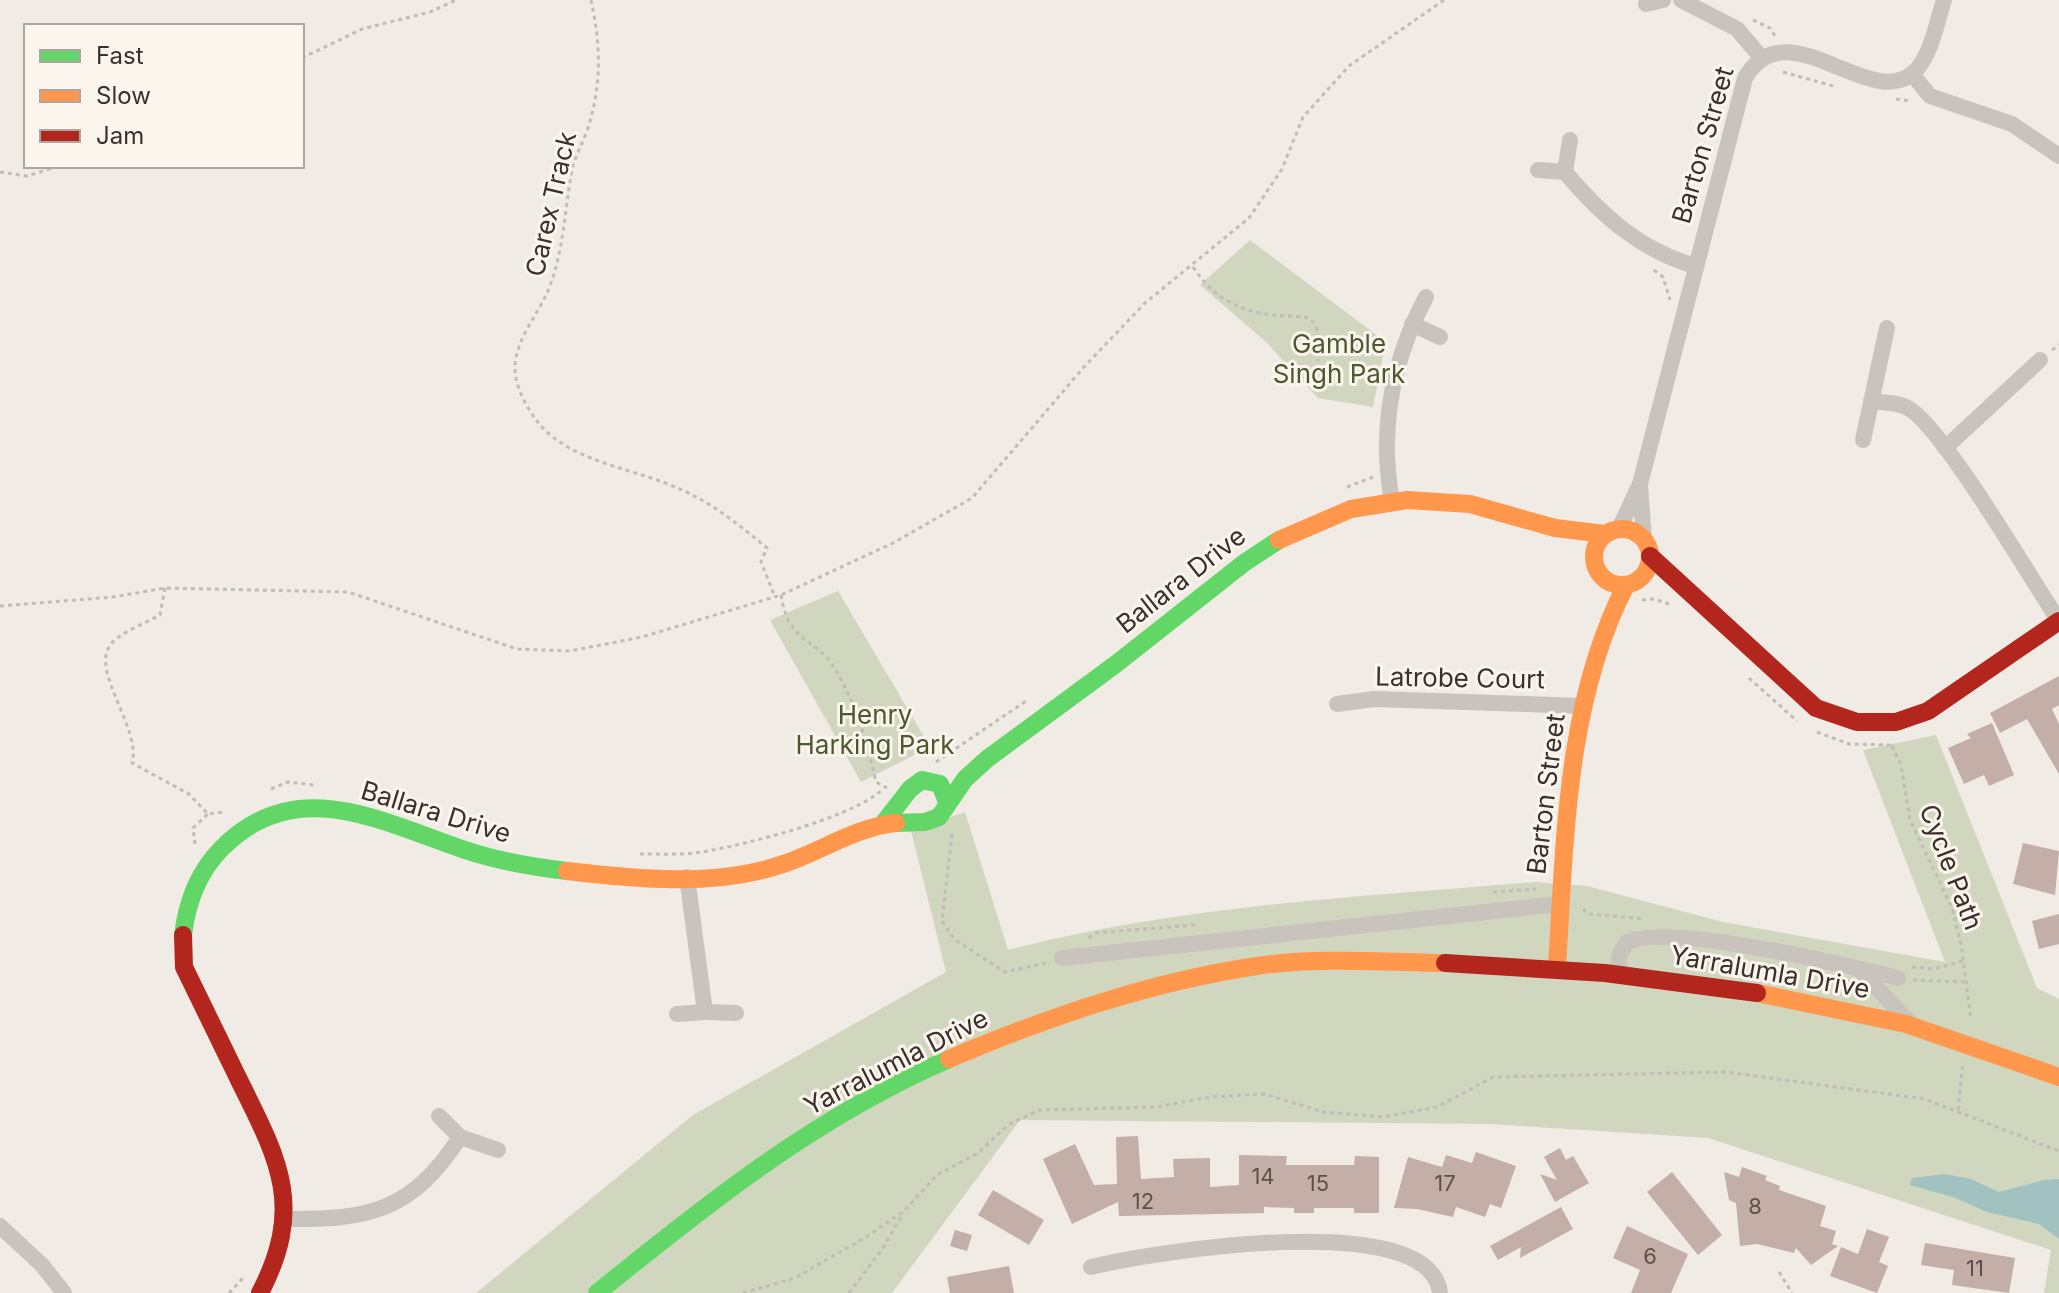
<svg xmlns="http://www.w3.org/2000/svg" width="2059" height="1293" font-family="Inter,sans-serif">
  <rect width="100%" height="100%" fill="#f0ebe5"/>
  <g fill="#d1d6bf">
    <polygon points="1250,240 1386,342 1373,407 1318,398 1265,341 1200,285"/>
    <polygon points="838,591 930,747 861,782 770,620"/>
    <path d="M1936,735l101,253 22,11v294h-15l7,-43 -343,-112 -217,-14 -471,-4 -128,173h-416l217,-178 253,-143 -35,-141 54,-19 43,138c172,-45 350,-53 527,-68l52,4 136,36 222,40 -82,-212z"/>
  </g>
  <polygon fill="#a1c2c1" points="1944,1174 1971,1179 1999,1192 2044,1180 2059,1179 2059,1239 2039,1224 1987,1212 1953,1197 1910,1185 1912,1178"/>
  <g fill="#c3afa7">
    <polygon points="2059,676 2059,705 2052,709 2059,724 2059,774 2027,719 2000,733 1990,713"/>
    <polygon points="1992,723 2014,775 1989,786 1984,775 1964,784 1948,748 1971,738 1967,734"/>
    <polygon points="2023,843 2059,851 2055,895 2013,884"/>
    <polygon points="2059,914 2059,944 2039,949 2032,921"/>
    <polygon points="1138,1136 1141,1179 1174,1177 1173,1159 1210,1158 1210,1187 1239,1185 1239,1155 1287,1156 1286,1165 1354,1165 1355,1156 1379,1157 1379,1213 1354,1213 1354,1208 1314,1208 1314,1213 1294,1213 1294,1208 1264,1207 1264,1213 1119,1216 1118,1202 1072,1224 1043,1159 1075,1144 1094,1185 1117,1184 1116,1137"/>
    <polygon points="1560,1148 1566,1160 1573,1156 1589,1183 1555,1202 1540,1174 1557,1180 1544,1157"/>
    <polygon points="1476,1152 1516,1166 1501,1208 1490,1204 1485,1217 1456,1207 1453,1217 1417,1209 1394,1208 1408,1157 1442,1167 1446,1155 1472,1163"/>
    <polygon points="1742,1167 1767,1176 1765,1180 1780,1186 1779,1190 1826,1206 1820,1226 1836,1231 1832,1244 1838,1246 1811,1265 1796,1248 1794,1253 1757,1244 1740,1246 1736,1203 1729,1200 1724,1172 1739,1177"/>
    <polygon points="1672,1172 1722,1235 1698,1255 1647,1192"/>
    <polygon points="993,1190 1044,1220 1029,1245 978,1215"/>
    <polygon points="1561,1207 1573,1229 1520,1258 1521,1247 1498,1260 1490,1246"/>
    <polygon points="1627,1226 1688,1254 1671,1293 1631,1293 1640,1270 1613,1258"/>
    <polygon points="1867,1229 1889,1237 1879,1262 1888,1266 1877,1293 1830,1276 1841,1247 1858,1254"/>
    <polygon points="955,1230 972,1235 967,1251 950,1246"/>
    <polygon points="1925,1243 2015,1258 2009,1293 1952,1285 1954,1270 1921,1265"/>
    <polygon points="1009,1266 1014,1293 950,1293 947,1277"/>
  </g>
  <g fill="none" stroke-linecap="round" stroke-linejoin="round">
    <g stroke="#c2bbb6" stroke-width="3" stroke-dasharray="4 4" stroke-linecap="butt">
      <path d="M591,0c10,45 11,86 -4,131 -5,14 -12,25 -15,39 -7,38 -8,76 -21,113 -9,27 -35,54 -36,83 -1,18 11,41 22,55 32,42 99,47 145,69 32,14 58,36 85,58l-6,14 14,35"/>
      <polyline points="1753,20 1770,28 1775,36"/>
      <polyline points="302,58 362,29 430,12 456,0"/>
      <polyline points="1783,72 1837,87"/>
      <polyline points="1896,99 1912,101"/>
      <polyline points="0,172 27,176 59,166"/>
      <path d="M1193,267c23,35 52,47 94,49 7,1 18,-1 24,4 10,8 7,29 7,41"/>
      <polyline points="1654,270 1663,277 1670,300"/>
      <polyline points="2052,350 2059,345"/>
      <polyline points="1347,487 1373,477"/>
      <path d="M165,588l-5,27c-14,8 -39,17 -49,29 -22,26 31,85 21,119l57,31 19,20 17,-2"/>
      <path d="M781,595c8,51 35,41 54,74 21,35 32,73 41,113l11,6"/>
      <polyline points="1642,600 1654,599 1669,604"/>
      <polyline points="0,606 113,597 165,588 348,592 517,649 570,651 642,637 781,595 893,543 972,498 1084,367 1145,303 1249,218 1282,169 1303,117 1349,66 1444,0"/>
      <polyline points="1749,678 1797,721"/>
      <polyline points="1549,723 1556,737"/>
      <polyline points="1817,732 1849,744 1891,745"/>
      <polyline points="1892,746 1901,765 1910,820 1952,908 1961,944 1971,1020"/>
      <polyline points="936,762 1026,701"/>
      <polyline points="271,789 288,782 314,785"/>
      <polyline points="952,834 942,921 954,939 1005,972 1046,963"/>
      <polyline points="195,844 193,828 208,814"/>
      <path d="M640,854c20,0 42,1 62,-2 46,-8 145,-33 179,-61"/>
      <polyline points="1493,892 1536,889"/>
      <polyline points="1583,909 1589,914 1645,919"/>
      <polyline points="1089,938 1095,933 1195,925"/>
      <polyline points="1912,967 1934,969 1963,961"/>
      <polyline points="1913,980 1965,982"/>
      <polyline points="1958,1110 1963,1062"/>
      <polyline points="1779,1272 1792,1293"/>
      <polyline points="229,1293 243,1278"/>
      <polyline points="743,1293 795,1278 866,1237 904,1211 937,1175 978,1153 1008,1125 1039,1110 1156,1107 1210,1097 1264,1094 1324,1112 1383,1117 1437,1107 1493,1077 1726,1072 1925,1099 2059,1151"/>
      <polyline points="849,1293 883,1248 903,1213"/>
    </g>
    <g stroke="#c9c3be" stroke-width="16">
      <polyline points="1681,0 1737,29 1760,56"/>
      <polyline points="1646,4 1663,0"/>
      <polyline points="1912,74 1930,96 2012,124 2059,156"/>
      <polyline points="1538,170 1565,172 1570,140"/>
      <path d="M1565,172c37,44 75,78 130,94"/>
      <polyline points="1412,324 1440,337"/>
      <path d="M1871,401c12,2 27,1 37,7 34,18 124,173 151,213"/>
      <polyline points="1863,440 1887,328"/>
      <polyline points="1945,448 2040,360"/>
      <polyline points="1640,485 1644,540"/>
      <path d="M1392,501c-13,-71 0,-140 34,-204"/>
      <path d="M1619,529l21,-45 105,-406c43,-74 128,40 172,-9 15,-17 20,-48 27,-69"/>
      <polyline points="1337,704 1374,699 1583,706"/>
      <polyline points="687,877 705,1012 736,1013"/>
      <polyline points="1062,958 1559,904"/>
      <polyline points="1859,969 1911,1024"/>
      <path d="M1619,974v-18l7,-13c38,-22 223,23 272,35"/>
      <polyline points="677,1014 705,1012"/>
      <polyline points="439,1116 460,1137 498,1150"/>
      <path d="M286,1219c84,1 126,-8 174,-82"/>
      <polyline points="0,1226 42,1265 64,1293"/>
      <path d="M1091,1267c58,-14 339,-61 349,26"/>
    </g>
    <g stroke="#63d668" stroke-width="18">
      <polyline points="896,823 925,822 939,817 965,779 987,759 1116,664 1244,563 1279,540"/>
      <polyline points="882,825 910,789 922,780 940,784 947,802"/>
      <path d="M183,935c4,-33 16,-64 39,-87 74,-75 160,-26 243,2 33,11 67,17 102,21"/>
      <path d="M597,1293c111,-90 220,-177 352,-234"/>
    </g>
    <g stroke="#ff974d" stroke-width="18">
      <circle cx="1622" cy="557" r="28"/>
      <polyline points="1279,540 1351,509 1407,500 1470,504 1555,528 1605,534"/>
      <path d="M567,871c68,8 147,16 213,-6 39,-12 75,-38 116,-42"/>
      <path d="M1557,967c8,-128 9,-266 69,-382"/>
      <polyline points="1757,993 1906,1024 2059,1077"/>
      <path d="M949,1059c99,-42 201,-77 308,-93 60,-9 127,-4 188,-3"/>
    </g>
    <g stroke="#b3261e" stroke-width="18">
      <polyline points="1650,556 1816,708 1857,722 1896,722 1928,711 2059,621"/>
      <path d="M183,935l1,32c19,39 38,78 57,117 39,78 63,124 19,209"/>
      <polyline points="1445,963 1605,973 1757,993"/>
    </g>
  </g>
  <g text-anchor="middle" stroke-width="6" stroke-linejoin="round" paint-order="stroke">
    <g font-size="22" fill="#5d504a">
      <text x="1263" y="1184">14</text>
      <text x="1318" y="1191">15</text>
      <text x="1445" y="1191">17</text>
      <text x="1143" y="1209">12</text>
      <text x="1755" y="1214">8</text>
      <text x="1650" y="1264">6</text>
      <text x="1975" y="1276">11</text>
    </g>
    <g font-size="26" fill="#3b302b" stroke="#fbf5ee">
      <text transform="translate(1703 145) rotate(-74)" y="9">Barton Street</text>
      <text transform="translate(551 204) rotate(-77)" y="9">Carex Track</text>
      <text transform="translate(1181 580) rotate(-38)" y="9">Ballara Drive</text>
      <text transform="translate(1460 678) rotate(1)" y="9">Latrobe Court</text>
      <text transform="translate(1546 794) rotate(-83)" y="9">Barton Street</text>
      <text transform="translate(436 812) rotate(17)" y="9">Ballara Drive</text>
      <text transform="translate(1951 867) rotate(69)" y="9">Cycle Path</text>
      <text transform="translate(1770 972) rotate(10)" y="9">Yarralumla Drive</text>
      <text transform="translate(896 1062) rotate(-27)" y="9">Yarralumla Drive</text>
    </g>
    <g font-size="26" fill="#4a5a2e" stroke="#fbf5ee">
      <text x="1339" y="353">Gamble<tspan x="1339" dy="30">Singh Park</tspan></text>
      <text x="875" y="724">Henry<tspan x="875" dy="30">Harking Park</tspan></text>
    </g>
  </g>
  <rect x="24" y="24" width="280" height="144" fill="#fbf5ee" stroke="#aea6a0" stroke-width="2"/>
  <rect x="40" y="50" width="40" height="12" fill="#63d668" stroke="#aea6a0" stroke-width="2"/>
  <text x="96" y="64" font-size="24" fill="#3b302b">Fast</text>
  <rect x="40" y="90" width="40" height="12" fill="#ff974d" stroke="#aea6a0" stroke-width="2"/>
  <text x="96" y="104" font-size="24" fill="#3b302b">Slow</text>
  <rect x="40" y="130" width="40" height="12" fill="#b3261e" stroke="#aea6a0" stroke-width="2"/>
  <text x="96" y="144" font-size="24" fill="#3b302b">Jam</text>
</svg>
